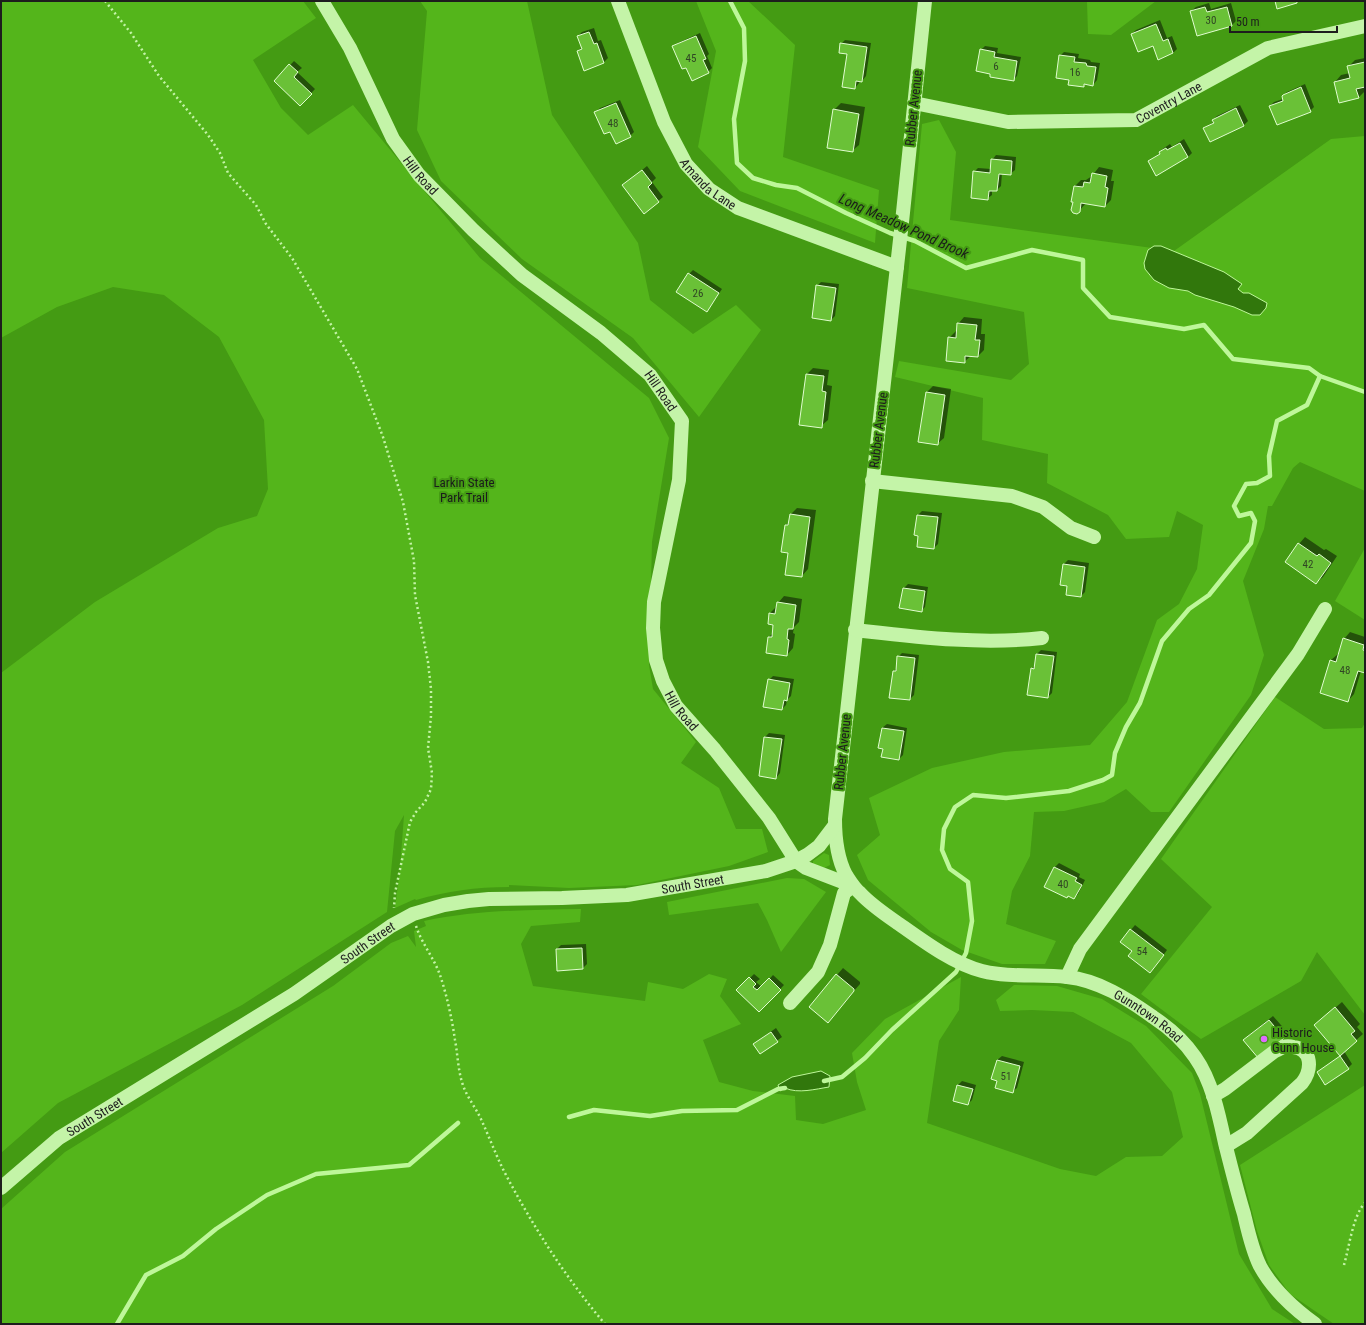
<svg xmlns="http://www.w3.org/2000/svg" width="1366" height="1325" font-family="'Roboto Condensed',sans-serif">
  <rect width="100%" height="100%" fill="#449b13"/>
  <g fill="#54b51b">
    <path d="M1,1h302l13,17 -63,42 28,48 27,27 45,-30 127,153 169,140 20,40 -17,104 -3,123 4,24 43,53 -15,21 38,25 17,41h26l6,23 -39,14 -92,19 -68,3 -60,-3v2c-34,0 -61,4 -93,13l-1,-1 -20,9 5,-39 4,-54 -9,16 -8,81 -145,93 -184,98 -57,50v-480l94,-71 123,-74 39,-12 11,-27 -4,-69 -45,-83 -55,-42 -51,-8 -56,20 -56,31z"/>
    <polygon points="420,1 527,1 552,115 638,243 650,300 693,334 736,305 761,330 699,417 633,338 522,259 441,181 417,130 427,11"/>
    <polygon points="696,1 748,1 795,45 783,157 879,190 875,243 740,191 698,147 716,51"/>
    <polygon points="1087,1 1156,1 1111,35 1088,34"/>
    <polygon points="939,120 956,152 950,220 1174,251 1331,139 1365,136 1365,491 1300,462 1293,468 1272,506 1268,506 1264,529 1243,581 1264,655 1251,695 1169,812 1151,812 1126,789 1104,802 1064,811 1034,812 1030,856 1012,891 1006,924 1056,941 1045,964 1002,964 962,950 931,932 868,880 857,855 880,835 869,798 932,768 1004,752 1090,745 1127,702 1157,620 1179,604 1197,569 1203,525 1177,511 1169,537 1126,539 1108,515 1047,483 1048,454 982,440 983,398 895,377 899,361 1011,380 1029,364 1024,312 907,288 922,124"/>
    <polygon points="1365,548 1365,620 1335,601"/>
    <polygon points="1275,697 1324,729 1362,728 1365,723 1365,1015 1317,952 1301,981 1201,1039 1141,994 1212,907 1161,859"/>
    <polygon points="824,853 829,855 830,865 824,868 813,864 813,861"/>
    <polygon points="787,878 804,879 826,892 781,952 767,920 758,903 669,915 667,902"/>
    <path d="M581,909l-1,13 -49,4 -10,18 12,42 112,15 3,-19 35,7 26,-15 18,5 -7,17 21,28 -38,16 16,42 34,9 42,5 1,24 27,4 43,-14 -9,-28 -5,-29 33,-34 76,-42 -2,33 -20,31 -12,82 133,46 36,7 30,-19 36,-1 21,-19 -11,-45 -41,-49 -58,-31 -41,-2 -32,1 -4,-11 18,-15 43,1 45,13 44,27 46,47 8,21 39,160 33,55 23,15h-1294v-115l64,-57 268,-166 58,-43 17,-7 8,11 -2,-16 12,-5 -2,-5c52,-11 104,-11 157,-12z"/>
    <polygon points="1365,1085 1365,1324 1334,1324 1290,1294 1269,1265 1257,1231 1240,1165"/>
  </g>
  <g fill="#31770c" stroke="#bef79a">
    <polygon points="1154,246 1161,246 1224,272 1242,284 1238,289 1243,293 1249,293 1267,303 1266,308 1260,315 1252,315 1234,307 1195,295 1188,291 1169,288 1154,280 1145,269 1144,263 1148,250"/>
    <path d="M821,1071l9,5 -1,11c-13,2 -31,7 -44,1l-5,3 -2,-6 14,-8z"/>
  </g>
  <g fill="#0007">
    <polygon points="1209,3 1211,9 1231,3 1236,21 1232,25 1191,11 1196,7"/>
    <polygon points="1160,20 1167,38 1172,36 1177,49 1173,53 1132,34 1136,30"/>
    <polygon points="594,28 598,41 601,40 608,58 604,62 585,69 578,51 582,47 578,36 582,32"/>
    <polygon points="700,33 709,54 707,56 712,68 708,72 687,66 673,47 678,43"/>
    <polygon points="845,40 871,43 866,76 862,81 860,80 859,83 855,88 848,53 841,44"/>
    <polygon points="985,46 998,48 997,53 1021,57 1017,76 1013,80 981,50"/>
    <polygon points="1064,52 1079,54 1078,58 1090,60 1091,62 1100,63 1097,80 1093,85 1086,83 1083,86 1060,56"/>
    <polygon points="1365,58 1365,86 1363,86 1365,91 1358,98 1335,82 1341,75 1350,73 1348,67 1355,60"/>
    <polygon points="294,61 302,68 297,72 315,89 300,105 275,81"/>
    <polygon points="1305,84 1314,107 1310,111 1270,106 1274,102 1283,99 1283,96 1287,92"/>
    <polygon points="620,100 634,132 630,136 611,130 595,113 600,108"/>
    <polygon points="841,103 865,107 859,145 852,151 834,110"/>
    <polygon points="1240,105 1248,121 1244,125 1210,141 1205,128 1214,122 1213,120 1217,116"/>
    <polygon points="1184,139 1192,153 1188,157 1149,161 1161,153 1160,152 1164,148 1170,144 1172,147"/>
    <polygon points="996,155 1016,157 1015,170 1010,174 1002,173 1001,186 997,190 992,190 992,195 987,199 974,172 978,168 991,169 992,160"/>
    <polygon points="647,166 656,178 652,182 663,197 644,213 624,185"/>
    <polygon points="1099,167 1113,170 1111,181 1114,181 1111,200 1105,206 1086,203 1079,211 1074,201 1072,201 1075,186 1081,180 1086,180 1092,176"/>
    <polygon points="693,270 722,289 707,311 689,274"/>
    <polygon points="821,282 839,284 835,316 831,320 817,286"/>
    <polygon points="964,317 982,319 981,334 985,334 984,350 978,356 971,356 964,362 949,338 956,331 957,332 958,324"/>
    <polygon points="813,368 829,370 827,385 832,386 828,420 821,426 807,374"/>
    <polygon points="933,386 951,389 944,438 937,444 927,392"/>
    <polygon points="797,508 816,510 808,569 802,576 789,552 786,525 790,522 791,514"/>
    <polygon points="922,511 942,513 938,544 934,548 919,535 915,534 918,515"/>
    <polygon points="1305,537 1324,550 1326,549 1337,556 1323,577 1316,583 1299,544"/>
    <polygon points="1068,560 1089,563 1085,592 1081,596 1064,564"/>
    <polygon points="908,584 928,587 925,607 921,611 904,588"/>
    <polygon points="784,596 802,599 799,622 794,627 793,633 795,634 793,648 787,655 769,637 773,633 775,624 770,613 777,606 778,603"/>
    <polygon points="1350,632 1365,637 1365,672 1361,671 1354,694 1348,701 1321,692 1331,660 1338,654 1339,654 1344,639"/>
    <polygon points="1041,650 1057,652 1052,693 1048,697 1032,669 1035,665 1037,654"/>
    <polygon points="902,653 919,655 914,695 910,699 894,671 897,668 898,657"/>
    <polygon points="773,676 794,679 791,696 787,700 786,705 782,709 769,680"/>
    <polygon points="887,724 907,728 903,755 899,759 884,748 882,728"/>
    <polygon points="769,733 785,735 780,773 776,778 765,737"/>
    <polygon points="1059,863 1080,874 1079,877 1085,880 1078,894 1074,898 1046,887 1055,867"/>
    <polygon points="1135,925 1167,950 1154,968 1121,942"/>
    <polygon points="586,944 587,964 583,968 557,949 561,945"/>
    <polygon points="843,968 860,982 860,984 828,1021 837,975"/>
    <polygon points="754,974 760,979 756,982 762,987 773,975 784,985 759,1011 738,990"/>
    <polygon points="1342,1002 1360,1024 1357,1027 1363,1034 1344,1051 1352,1064 1348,1068 1318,1073 1341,1056 1315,1025"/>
    <polygon points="1273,1016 1288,1033 1259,1058 1248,1036"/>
    <polygon points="776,1028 782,1037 760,1053 759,1040"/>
    <polygon points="1002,1056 1024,1062 1017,1088 1012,1092 997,1060"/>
    <polygon points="962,1081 976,1085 972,1100 968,1104 958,1085"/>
  </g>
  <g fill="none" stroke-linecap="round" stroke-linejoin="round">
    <g stroke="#bef79a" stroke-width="4.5">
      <polyline points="730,1 744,28 745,61 734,119 737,163 753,178 776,185 797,188 846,213 890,233 915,241 966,268 1032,250 1083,260 1083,288 1110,317 1184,329 1204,325 1233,359 1309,368 1320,376 1365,392"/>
      <polyline points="824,1081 842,1077 865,1058 892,1030 956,972 966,953 972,921 968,882 950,869 942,850 944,829 955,807 973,795 1006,798 1069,791 1103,780 1112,775 1115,753 1126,727 1140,703 1162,641 1189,609 1209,595 1251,543 1255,521 1251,513 1239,516 1234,506 1246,484 1257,483 1270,476 1269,456 1277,421 1307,405 1320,376"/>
      <polyline points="569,1117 594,1110 650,1116 682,1111 737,1110 778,1089 785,1088"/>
      <polyline points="117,1324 146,1275 183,1256 216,1229 267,1195 316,1174 409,1165 458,1123"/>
    </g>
  </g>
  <g fill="#6ac137" stroke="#e1fdd0">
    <polygon points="1275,1 1297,1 1297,3 1277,9"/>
    <polygon points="1205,7 1207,12 1227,7 1232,26 1197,36 1190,11"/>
    <polygon points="1156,24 1163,41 1168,39 1173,53 1158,60 1153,46 1138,52 1131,34"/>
    <polygon points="589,32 594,44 597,43 604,63 584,71 577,51 582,49 577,36"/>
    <polygon points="696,36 706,59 703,60 709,73 692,81 686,68 682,69 672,46"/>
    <polygon points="840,43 867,47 862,82 856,81 855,89 842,87 847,54 839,53"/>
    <polygon points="980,49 995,52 994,57 1017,61 1014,81 990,77 990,74 976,71"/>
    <polygon points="1059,55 1075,57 1074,62 1086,63 1087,66 1096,67 1093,86 1084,84 1084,87 1068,85 1069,80 1056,78"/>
    <polygon points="1365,62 1365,87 1356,89 1359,98 1339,103 1334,82 1350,78 1347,66"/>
    <polygon points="289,64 298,72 294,77 312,94 300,106 274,81"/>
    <polygon points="1301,87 1311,112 1277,125 1269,106 1283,101 1282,96 1283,95"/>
    <polygon points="616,103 631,137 616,144 610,132 604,134 594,112"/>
    <polygon points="1236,108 1244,126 1210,142 1203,128 1214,123 1212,120"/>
    <polygon points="833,109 859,114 853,152 827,148"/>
    <polygon points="1180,143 1188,157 1156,176 1148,161 1160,154 1159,152 1166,148 1167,150"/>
    <polygon points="991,159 1012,161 1011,175 999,174 997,191 989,191 988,200 971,198 973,171 990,173"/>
    <polygon points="642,170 652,183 648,187 659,202 644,214 622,185"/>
    <polygon points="1092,173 1107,176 1105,187 1108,188 1105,207 1081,203 1080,212 1077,214 1073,213 1071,210 1073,202 1071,202 1074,186 1083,187 1084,182 1090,183"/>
    <polygon points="688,273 719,293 707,312 676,292"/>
    <polygon points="816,285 836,288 831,321 812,318"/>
    <polygon points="957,323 977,325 975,340 980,340 978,357 965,356 965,363 946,361 948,337 956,338"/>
    <polygon points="806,374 824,376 822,391 826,392 822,428 799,425"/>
    <polygon points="926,392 945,395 938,445 918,442"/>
    <polygon points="790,514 810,517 802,577 785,575 788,553 781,552 785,525 788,525"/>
    <polygon points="917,515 938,517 934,549 917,547 918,536 914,535"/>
    <polygon points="1298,543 1317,556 1319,554 1331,563 1316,584 1285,562"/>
    <polygon points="1063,564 1085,567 1081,597 1066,595 1067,586 1060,585"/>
    <polygon points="903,588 925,591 922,612 899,608"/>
    <polygon points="777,602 796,605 793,629 788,629 787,639 789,640 787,656 766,653 768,637 772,637 773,625 768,624 769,613 775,614"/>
    <polygon points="1343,638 1364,645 1363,650 1365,651 1365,673 1358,671 1348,702 1320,693 1330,660 1336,662"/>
    <polygon points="1036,654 1054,656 1048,698 1027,695 1031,668 1034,669"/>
    <polygon points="897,656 915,658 910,700 889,698 893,671 896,671"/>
    <polygon points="768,679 790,683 787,701 784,700 782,710 763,707"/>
    <polygon points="882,728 904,731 899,760 881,757 883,749 878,748"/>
    <polygon points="764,737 782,739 776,779 759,776"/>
    <polygon points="1054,867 1077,878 1075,881 1082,885 1074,899 1068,896 1067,898 1044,887"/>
    <polygon points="1130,929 1164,955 1150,973 1128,956 1132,951 1120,942"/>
    <polygon points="582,948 583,969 557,971 556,949"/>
    <polygon points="836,974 854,989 854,991 828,1023 809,1007"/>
    <polygon points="749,977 756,984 753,987 757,990 769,978 781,990 759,1012 736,990"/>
    <polygon points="1335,1007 1355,1031 1351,1034 1357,1041 1340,1056 1314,1025"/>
    <polygon points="1269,1020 1284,1038 1259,1059 1243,1040"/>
    <polygon points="771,1032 778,1042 760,1054 753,1044"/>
    <polygon points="1340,1056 1349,1069 1325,1085 1317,1072"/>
    <polygon points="997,1060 1020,1066 1013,1093 995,1088 997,1081 991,1079"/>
    <polygon points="957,1085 973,1089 968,1105 953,1101"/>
  </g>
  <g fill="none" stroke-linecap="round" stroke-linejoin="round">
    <g stroke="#c4f4a8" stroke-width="2.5" stroke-dasharray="2 3" stroke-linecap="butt">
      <polyline points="105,1 131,33 159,76 208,135 220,153 228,173 256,205 266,224 292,258 357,369 383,437 403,502 414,561 415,595 428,662 431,689 431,716 428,748 432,773 431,789 425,802 416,812 410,822 395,893 394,908"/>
      <path d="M416,926c6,18 18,32 24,49 7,21 12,44 15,65 3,16 3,33 9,48 4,10 11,19 16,29 9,19 16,39 26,58 28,53 60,103 99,149"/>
      <path d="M1344,1265c5,-17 9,-50 21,-62"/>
    </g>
    <g stroke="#c4f4a8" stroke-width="14">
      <path id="s1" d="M322,1l28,47 43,91 26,36 54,55 49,45 79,58 49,42 32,46 -3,59 -25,122 -1,26 3,32 7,21 13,25 39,44 54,68 27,43 10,7 47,18 -9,7 -14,52 -12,27 -28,31"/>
      <path id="s2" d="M618,1l46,121 22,42 23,25 29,19 159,59"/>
      <path id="s3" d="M925,1l-23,221 -67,597c0,19 2,39 11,56 4,6 8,13 14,18 11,12 26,22 39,31 24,17 55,40 83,47 28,7 57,3 85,6 31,3 61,22 86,40 15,10 31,24 42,40 17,24 24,58 30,86 6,24 12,48 19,71 4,17 8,36 16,52 13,24 33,42 55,58"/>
      <path id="s4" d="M914,103l94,19 128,-2 132,-72 97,-22"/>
      <polyline points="872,481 1012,496 1043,507 1071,528 1094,537"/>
      <path d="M855,630c62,7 125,15 187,8"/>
      <polyline points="1067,977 1080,949 1298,654 1325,609"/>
      <path d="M1213,1096l12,-7 50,-38c3,-1 6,-3 8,-4 3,-1 7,-1 10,0 20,2 19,23 9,36l-55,50 -21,13"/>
      <path id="s5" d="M1,1188l58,-50 235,-144 97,-68 22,-12 31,-9 24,-4 21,-2 73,-1 65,-3 139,-24 30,-10 11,-6 12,-9 16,-21"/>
    </g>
  </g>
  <circle fill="#df6aff" stroke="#449b13" stroke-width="1.5" cx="1264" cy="1039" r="4"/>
  <g text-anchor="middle" stroke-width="4" stroke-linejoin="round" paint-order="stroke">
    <g font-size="11" fill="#304624">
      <text x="1211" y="24">30</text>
      <text x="691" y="62">45</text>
      <text x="996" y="70">6</text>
      <text x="1075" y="76">16</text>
      <text x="613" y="127">48</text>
      <text x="698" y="297">26</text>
      <text x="1308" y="568">42</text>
      <text x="1345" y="674">48</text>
      <text x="1063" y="888">40</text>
      <text x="1142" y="955">54</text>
      <text x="1006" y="1080">51</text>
    </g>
    <g font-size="13" fill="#1d1d1d" stroke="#449b13">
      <text dy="5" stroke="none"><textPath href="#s4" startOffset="261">Coventry Lane</textPath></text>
      <text transform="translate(913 108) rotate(-84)" y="5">Rubber Avenue</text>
      <text dy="5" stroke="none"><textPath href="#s1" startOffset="201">Hill Road</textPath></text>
      <text dy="5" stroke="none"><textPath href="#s2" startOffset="207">Amanda Lane</textPath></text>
      <text dy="5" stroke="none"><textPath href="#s1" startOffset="525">Hill Road</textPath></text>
      <text transform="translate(878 430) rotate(-83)" y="5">Rubber Avenue</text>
      <text dy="5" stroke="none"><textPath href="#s1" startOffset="861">Hill Road</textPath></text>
      <text transform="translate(842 752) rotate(-84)" y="5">Rubber Avenue</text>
      <text dy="5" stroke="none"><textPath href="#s5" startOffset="778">South Street</textPath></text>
      <text dy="5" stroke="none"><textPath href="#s5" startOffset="442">South Street</textPath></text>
      <text dy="5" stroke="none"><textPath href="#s3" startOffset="1226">Gunntown Road</textPath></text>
      <text dy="5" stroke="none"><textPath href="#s5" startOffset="118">South Street</textPath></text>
    </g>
    <g font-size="13" fill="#1b1d1b" stroke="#449b13">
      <text x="464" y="487">Larkin State<tspan x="464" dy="15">Park Trail</tspan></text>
    </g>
    <g font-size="13" fill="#1d1d1d" stroke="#449b13" text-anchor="start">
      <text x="1272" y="1037">Historic<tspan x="1272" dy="15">Gunn House</tspan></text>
    </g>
    <g font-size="14" font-style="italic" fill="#1a1d19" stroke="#449b13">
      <text transform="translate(904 226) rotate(24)" y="5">Long Meadow Pond Brook</text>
    </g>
  </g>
  <rect width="1366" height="1325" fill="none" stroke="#1d1d1d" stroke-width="4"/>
  <path d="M1230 26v6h107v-6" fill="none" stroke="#1d1d1d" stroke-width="2"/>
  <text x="1236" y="26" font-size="12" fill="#1d1d1d" stroke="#449b13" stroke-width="3" paint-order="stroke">50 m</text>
</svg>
